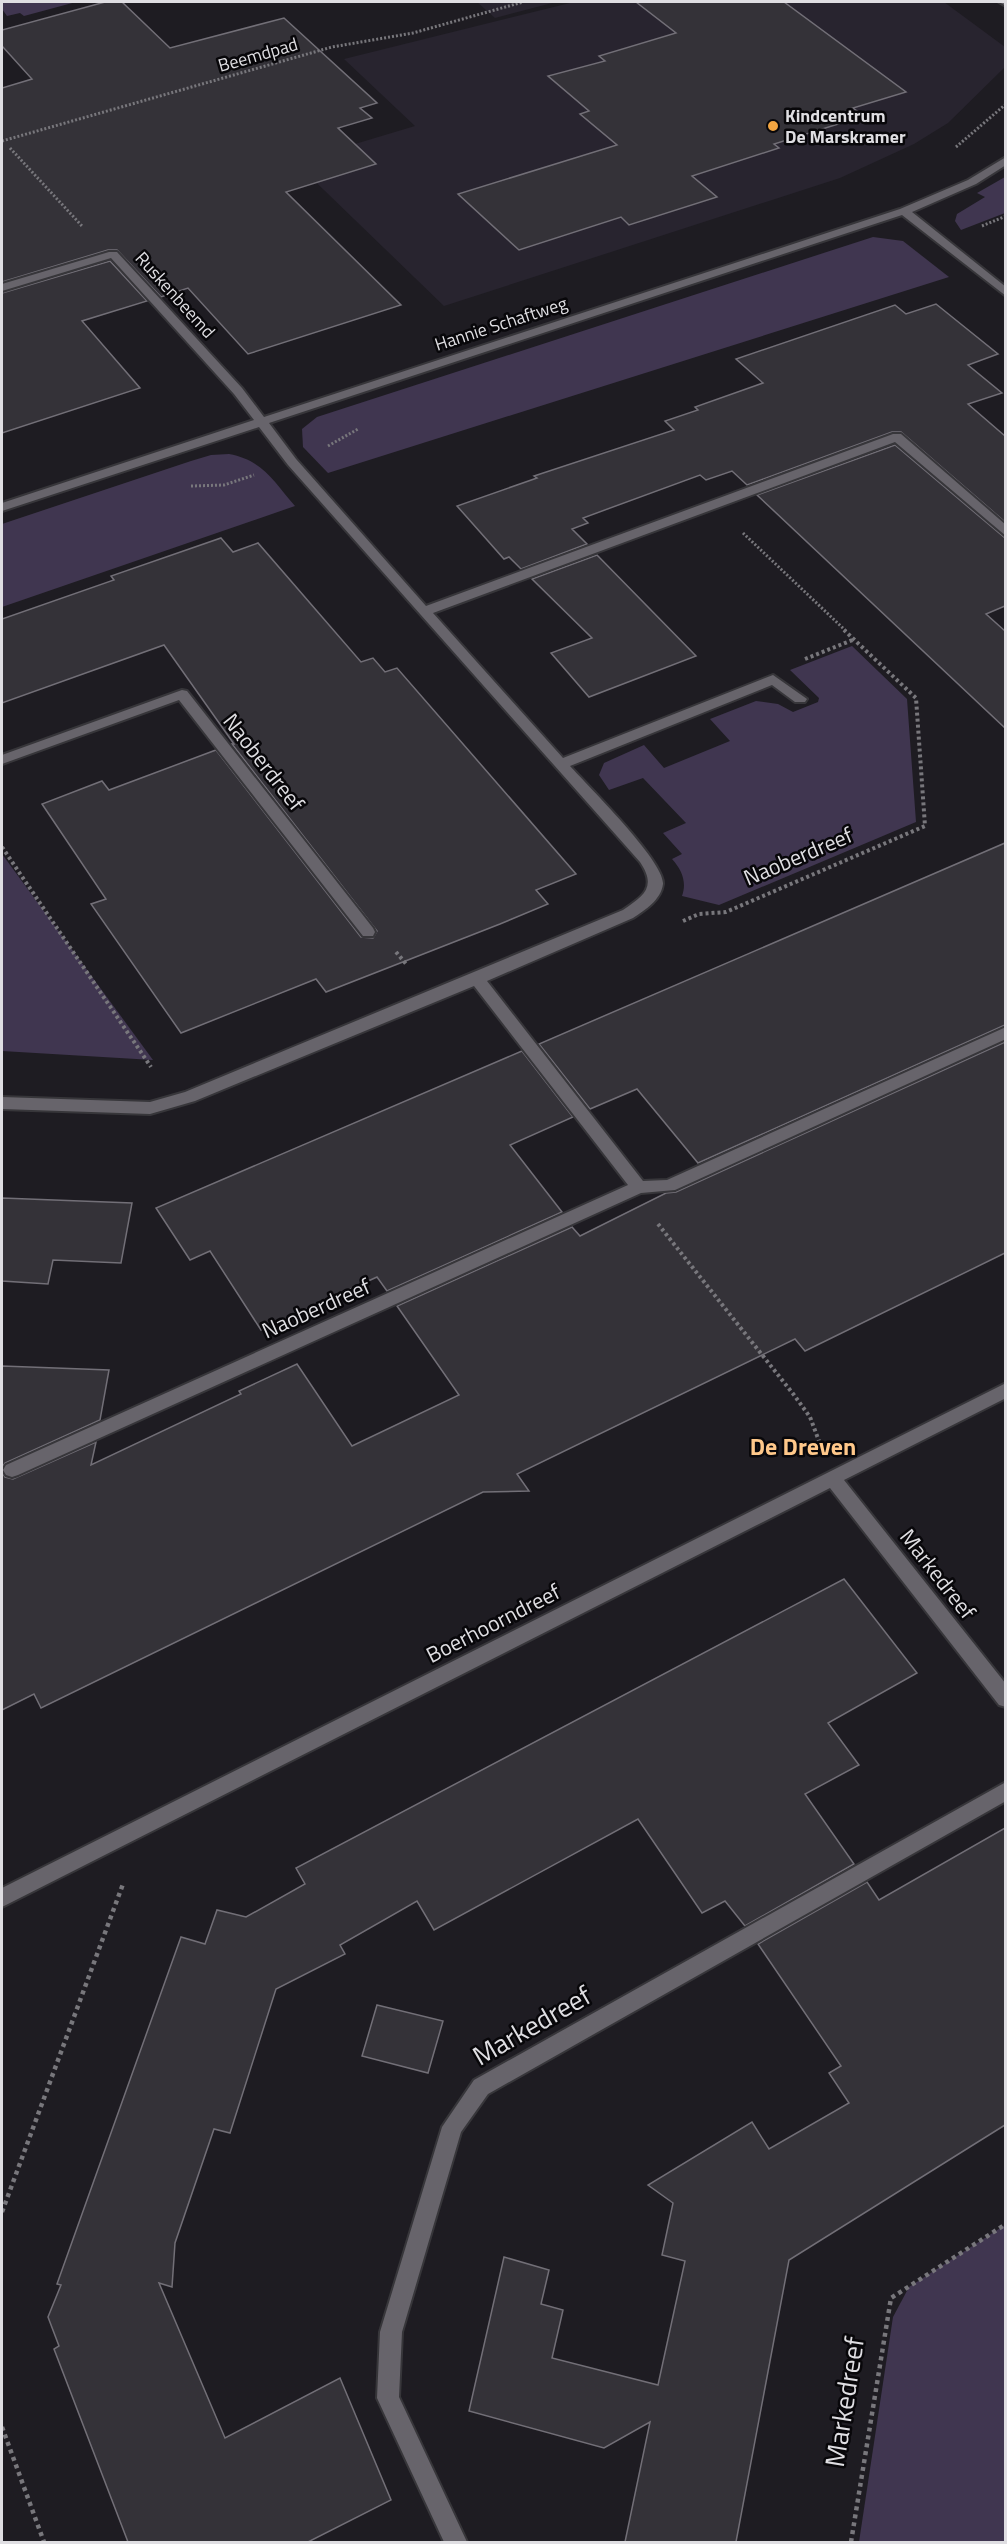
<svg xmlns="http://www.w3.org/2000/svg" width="1007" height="2544" font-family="'Titillium Web',sans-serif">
  <rect width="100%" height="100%" fill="#1e1c22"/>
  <g fill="#28242f">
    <polygon points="477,2 556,2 495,18"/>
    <polygon points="574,2 944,2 1005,47 1005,67 948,123 914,144 840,178 444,306 295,162 415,126 344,59"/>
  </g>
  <g fill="#403650">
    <polygon points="2,2 76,2 24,16 20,13 7,16 2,9"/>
    <polygon points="1005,177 1005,213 961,230 955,221 957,214 985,197 977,193"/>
    <polygon points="873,237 903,241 949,277 328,473 303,447 302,429 317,417"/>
    <path d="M229,454c34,6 45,28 66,52l-293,101v-83l189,-63 20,-6z"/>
    <path d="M852,646l55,53 9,123 -197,83 -37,-9c5,-14 0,-26 -10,-37l10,-5 -19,-21 23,-10 -43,-45 -34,12 -10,-15 5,-12 40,-18 20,23 66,-27 -20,-22 46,-18 22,3 15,8 25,-10 1,-4 -29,-28z"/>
    <polygon points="2,854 153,1060 2,1051"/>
    <polygon points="1005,2225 1005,2542 859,2542 893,2317 909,2287"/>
  </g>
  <g fill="#343238" stroke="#726f77" stroke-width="1.5">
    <polygon points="105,2 122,2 170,48 284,18 377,103 360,108 372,118 338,128 376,164 286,192 401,305 248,354 188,288 161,297 117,250 108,250 2,282 2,88 32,79 2,46 2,30"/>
    <polygon points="636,2 784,2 906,92 853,108 864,116 774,144 779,148 692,176 717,197 629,225 621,217 519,250 458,194 617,145 580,114 589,111 548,76 605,61 599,56 676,33"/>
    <polygon points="110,261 147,301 82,321 140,388 2,433 2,293"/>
    <polygon points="936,304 998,354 968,365 1002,393 968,404 1005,436 1005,522 901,432 892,432 747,485 732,471 706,480 700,475 583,518 588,523 572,529 587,544 521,569 509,557 504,559 457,506 537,478 534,476 674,430 665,421 698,410 695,407 763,383 736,359 895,305 906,314"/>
    <polygon points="895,445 1005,538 1005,606 986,614 1005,631 1005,728 757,495"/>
    <polygon points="221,538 233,552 258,543 361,662 373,658 385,672 397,668 576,874 536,890 548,904 500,924 326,992 316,979 181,1033 91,904 106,899 42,804 102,781 109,790 216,750 361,937 373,938 377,931 232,744 234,744 164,645 2,703 2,619 114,580 111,576"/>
    <polygon points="597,555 696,656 589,697 551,653 592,638 532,579"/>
    <polygon points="1005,843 1005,1025 698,1163 637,1089 590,1109 539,1044"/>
    <polygon points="1005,1042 1005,1253 805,1351 795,1339 517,1474 529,1491 483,1492 41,1708 34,1694 2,1710 2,1472 5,1477 13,1479 96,1442 91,1465 241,1394 239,1391 297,1364 352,1446 459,1395 397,1306 572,1227 580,1236 666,1193 676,1192"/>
    <polygon points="522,1051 573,1117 510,1145 562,1212 387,1291 377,1277 261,1330 210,1251 190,1260 156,1208"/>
    <polygon points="2,1198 132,1203 121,1263 53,1260 48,1284 2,1281"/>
    <polygon points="2,1366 109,1370 100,1420 5,1463 2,1468"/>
    <polygon points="844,1579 917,1673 828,1723 859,1765 805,1794 854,1864 745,1926 725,1901 702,1913 638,1819 434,1930 417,1901 340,1945 345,1954 276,1989 230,2133 214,2129 175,2243 172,2287 159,2283 225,2438 340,2378 391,2500 308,2542 128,2542 54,2349 59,2346 48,2317 61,2285 57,2284 181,1937 205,1944 217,1910 246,1917 305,1884 296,1868"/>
    <polygon points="1005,1828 1005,2125 789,2260 736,2542 625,2542 650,2422 604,2448 469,2411 504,2257 549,2270 541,2304 563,2310 552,2358 658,2385 685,2261 662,2255 673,2203 648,2185 752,2122 769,2149 849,2103 829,2073 841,2066 758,1944 867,1882 879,1900"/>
    <polygon points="377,2005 443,2021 428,2073 362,2056"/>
  </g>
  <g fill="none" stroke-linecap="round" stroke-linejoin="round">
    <g stroke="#37363a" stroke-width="4">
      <polygon id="service" points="999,2 1006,2 1006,6"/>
    </g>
    <g stroke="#37363a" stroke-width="4">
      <g id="minor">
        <path d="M1006,157v8l-30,19 -64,28 94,75v9l-104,-81 -633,208 27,36 130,147 467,-172h8l105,91v11l-111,-94 -462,171 130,145 210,-83 34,24 -2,3h-10l-23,-17 -202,81c18,20 95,96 93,118 -2,16 -18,26 -30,34l-146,63 156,200 24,-1 339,-153v12l-331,151 -34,3 -623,282 -6,2 -6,-2 -3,-5 3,-5 622,-280 -154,-199 -279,115 -45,13 -148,-5v-12l148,5 35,-10 438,-182c21,-14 34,-23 17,-48l-352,-397 -29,-38 -257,84v-8l252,-83 -20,-26 -123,-136 -109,33v-7l107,-32h8l125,136 22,29 636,-208 68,-29z"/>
        <polygon points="182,690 187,691 373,928 375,932 373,936 363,936 179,700 2,764 2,755"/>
        <polygon points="1006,1383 1006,1398 844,1480 1006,1684 1006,1707 999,1705 830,1488 2,1907 2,1888"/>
        <polygon points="1006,1782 1006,1801 488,2094 461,2132 402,2332 399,2397 467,2542 444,2542 377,2398 380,2332 442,2127 474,2080"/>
      </g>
    </g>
    <g stroke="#78777c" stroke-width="3" stroke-dasharray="2 2" stroke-linecap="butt">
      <polyline points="2,141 332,47 413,33 523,2"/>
      <polyline points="956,147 1006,104"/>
      <polyline points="10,148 82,226"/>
      <polyline points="982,226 1006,216"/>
      <polyline points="328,446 358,429"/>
      <polyline points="191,486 224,485 254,475"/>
      <polyline points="743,533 846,631"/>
    </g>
    <g stroke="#78777c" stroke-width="4" stroke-dasharray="3 3" stroke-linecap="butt">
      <polyline points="805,659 855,639"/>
      <polyline points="2,847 151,1067"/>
      <polyline points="683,921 699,914 726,912 925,826 916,698 844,630"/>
      <polyline points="396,952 407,965"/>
      <polyline points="658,1224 794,1395 810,1417 819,1441"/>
    </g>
    <g stroke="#78777c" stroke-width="4.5" stroke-dasharray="4 4" stroke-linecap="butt">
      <polyline points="2,2212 123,1884"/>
      <polyline points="2,2427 44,2542"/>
      <polyline points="851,2542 891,2298 1006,2224"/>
    </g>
    <use href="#service" fill="#67646b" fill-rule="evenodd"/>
    <use href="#minor" fill="#67646b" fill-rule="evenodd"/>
  </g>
  <circle fill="#f2a541" stroke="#08070a" stroke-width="2" cx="773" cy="126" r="6"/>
  <g text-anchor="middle" stroke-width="5" stroke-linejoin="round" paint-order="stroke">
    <g font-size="18" fill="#dfdee2" stroke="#08070a">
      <text transform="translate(258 55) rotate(-16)" y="6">Beemdpad</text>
      <text transform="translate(175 295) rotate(48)" y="6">Ruskenbeemd</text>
      <text transform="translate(501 324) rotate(-18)" y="6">Hannie Schaftweg</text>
    </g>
    <g font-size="18" font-weight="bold" fill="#dfdee2" stroke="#08070a" text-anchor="start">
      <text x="785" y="122">Kindcentrum<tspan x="785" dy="21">De Marskramer</tspan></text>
    </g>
    <g font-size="22" fill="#dfdee2" stroke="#08070a">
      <text transform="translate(264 762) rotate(52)" y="8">Naoberdreef</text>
      <text transform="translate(798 856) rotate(-23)" y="8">Naoberdreef</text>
      <text transform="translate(316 1308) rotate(-24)" y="8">Naoberdreef</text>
      <text transform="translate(938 1574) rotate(52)" y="8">Markedreef</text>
      <text transform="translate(493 1623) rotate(-27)" y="8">Boerhoorndreef</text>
    </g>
    <g font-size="24" font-weight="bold" fill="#ffc88a" stroke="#08070a">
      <text x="803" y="1455">De Dreven</text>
    </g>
    <g font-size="27" fill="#dfdee2" stroke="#08070a">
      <text transform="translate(532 2026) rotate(-30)" y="9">Markedreef</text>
      <text transform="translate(845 2402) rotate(-81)" y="9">Markedreef</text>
    </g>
  </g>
  <rect width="1007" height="2544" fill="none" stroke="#dfdee2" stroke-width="6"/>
</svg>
